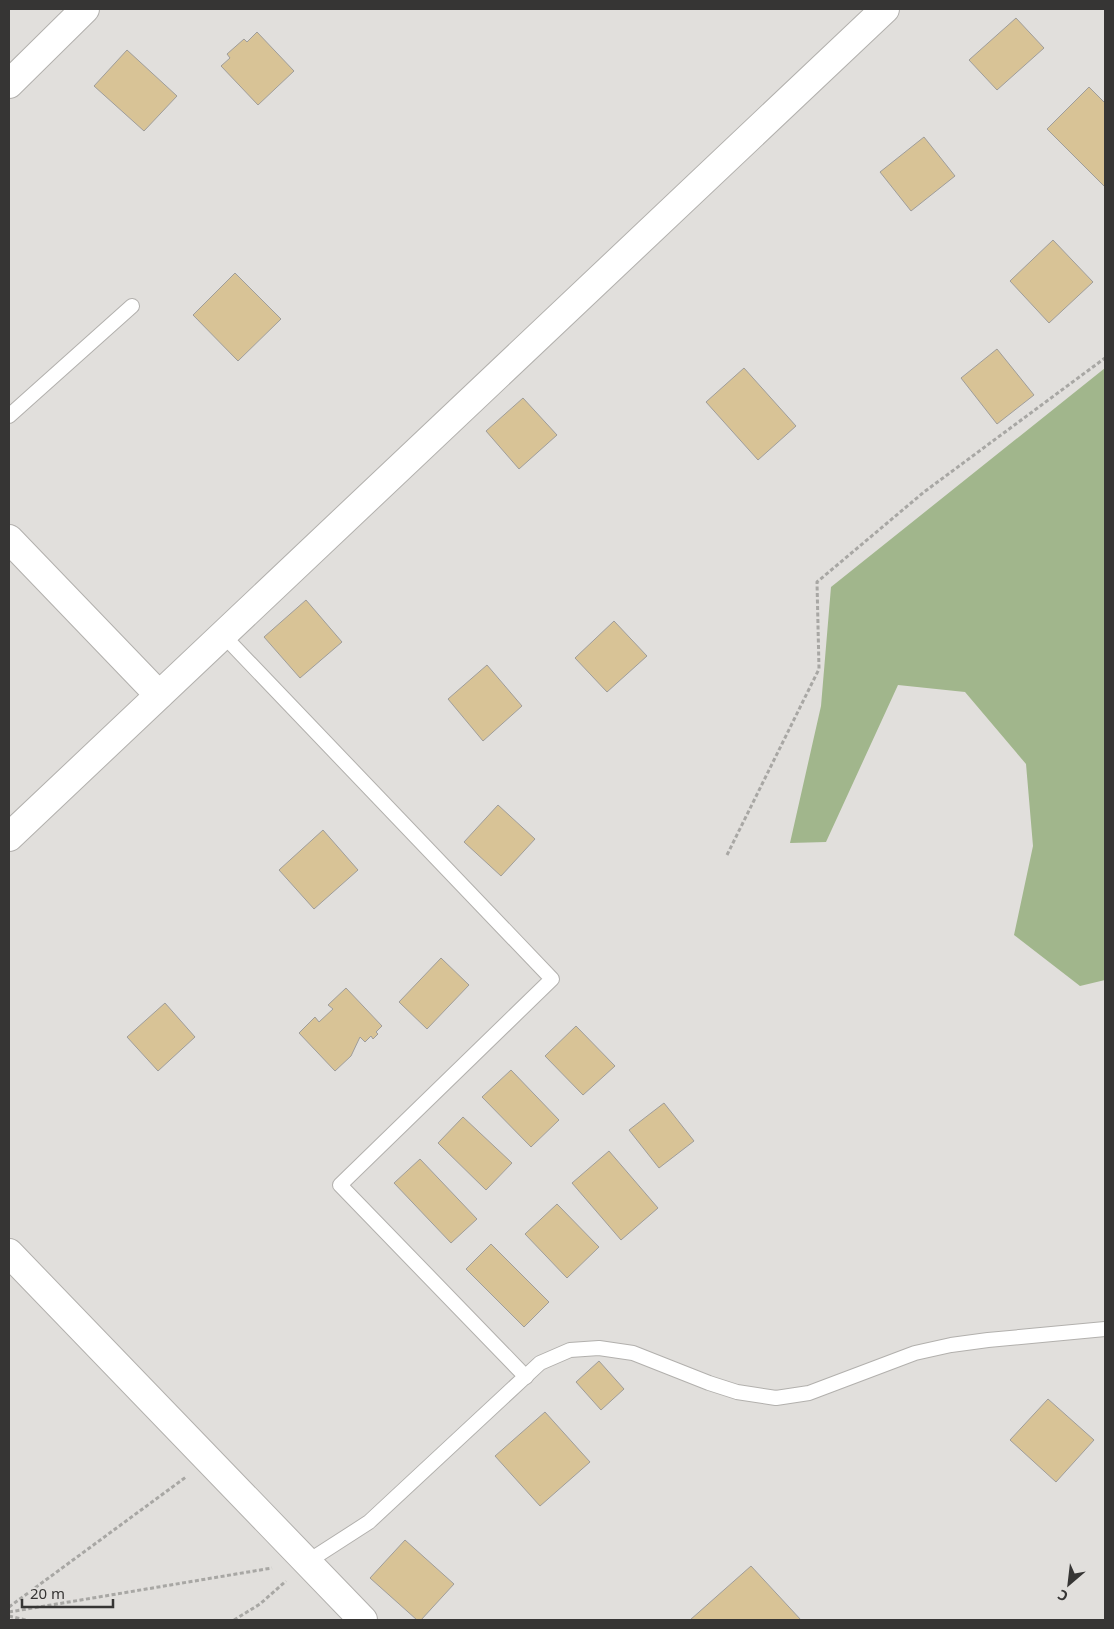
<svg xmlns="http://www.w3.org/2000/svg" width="1114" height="1629" font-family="'Noto Sans',sans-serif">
  <rect width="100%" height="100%" fill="#e1dfdc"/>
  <polygon fill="#a1b68c" points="1105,368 1105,980 1080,986 1014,935 1033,846 1026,764 965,692 898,685 826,842 790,843 821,706 831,587"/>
  <g fill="#d8c396" stroke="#9f9d9a">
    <polygon points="1016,18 1044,48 997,90 969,60"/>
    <polygon points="257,32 294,71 258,105 221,66 230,58 227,54 244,39 247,42"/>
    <polygon points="127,50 177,96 144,131 94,86"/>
    <polygon points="1089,87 1105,103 1105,187 1047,129"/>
    <polygon points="924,137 955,176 911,211 880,172"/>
    <polygon points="1053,240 1093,282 1049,323 1010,281"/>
    <polygon points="235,273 281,319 238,361 193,315"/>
    <polygon points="997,349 1034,395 997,424 961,378"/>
    <polygon points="744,368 796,426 758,460 706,402"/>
    <polygon points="523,398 557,435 519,469 486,431"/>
    <polygon points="306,600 342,642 300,678 264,637"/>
    <polygon points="614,621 647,656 607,692 575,658"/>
    <polygon points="487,665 522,706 483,741 448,699"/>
    <polygon points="498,805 535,839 501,876 464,842"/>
    <polygon points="323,830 358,870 314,909 279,870"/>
    <polygon points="441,958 469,985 427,1029 399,1002"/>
    <polygon points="346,988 382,1026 376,1032 378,1034 373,1039 371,1036 365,1042 360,1037 351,1056 335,1071 299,1033 315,1017 319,1022 333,1009 328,1005"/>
    <polygon points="165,1003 195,1037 158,1071 127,1037"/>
    <polygon points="576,1026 615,1066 583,1095 545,1056"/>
    <polygon points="511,1070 559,1120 531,1147 482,1097"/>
    <polygon points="664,1103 694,1141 659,1168 629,1130"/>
    <polygon points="463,1117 512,1163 486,1190 438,1143"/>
    <polygon points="609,1151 658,1208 621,1240 572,1183"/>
    <polygon points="420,1159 477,1219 451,1243 394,1183"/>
    <polygon points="557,1204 599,1247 567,1278 525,1234"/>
    <polygon points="491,1244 549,1302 524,1327 466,1269"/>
    <polygon points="599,1361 624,1389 601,1410 576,1382"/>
    <polygon points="1048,1399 1094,1440 1056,1482 1010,1440"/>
    <polygon points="545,1412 590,1462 540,1506 495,1456"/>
    <polygon points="405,1540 454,1584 421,1620 417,1620 370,1578"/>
    <polygon points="751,1566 801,1620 690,1620"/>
  </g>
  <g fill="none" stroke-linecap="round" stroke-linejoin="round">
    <g stroke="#b2b0ad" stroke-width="16">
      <g id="lane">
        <polyline points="9,416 132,306"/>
        <polyline points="223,635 552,979 340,1185 526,1377"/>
        <polyline points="307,1562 369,1522 540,1363 570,1350 599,1348 633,1353 709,1383 737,1392 776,1398 809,1393 915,1353 951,1345 988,1340 1105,1329"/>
      </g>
    </g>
    <g stroke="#b2b0ad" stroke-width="30">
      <g id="street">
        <polyline points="9,84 85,9"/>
        <polyline points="9,539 159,695"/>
        <polyline points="9,837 885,9"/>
        <polyline points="9,1253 363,1620"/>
      </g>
    </g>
    <g stroke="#a8a7a4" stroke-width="3" stroke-dasharray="4 2.5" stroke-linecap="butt">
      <polyline points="727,855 819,669 817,582 924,492 1105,358"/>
      <polyline points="9,1607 186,1477"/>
      <polyline points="9,1612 272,1568"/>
      <polyline points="9,1616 26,1620"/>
      <polyline points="234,1620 260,1604 286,1581"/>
    </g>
    <use href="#lane" stroke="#fff" stroke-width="14"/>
    <use href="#street" stroke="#fff" stroke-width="28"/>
  </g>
  <rect width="1114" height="1629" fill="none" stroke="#363534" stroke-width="20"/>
  <g transform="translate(1069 1584) rotate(208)" stroke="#e1dfdc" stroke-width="4" paint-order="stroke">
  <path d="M0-4L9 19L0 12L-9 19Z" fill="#363534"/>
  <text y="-8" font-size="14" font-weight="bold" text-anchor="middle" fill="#363534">С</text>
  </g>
  <path d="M22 1599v8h91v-8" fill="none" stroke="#363534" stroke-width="2.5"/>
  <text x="30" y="1599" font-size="15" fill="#363534" stroke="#e1dfdc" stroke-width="4" paint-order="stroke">20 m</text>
</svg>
